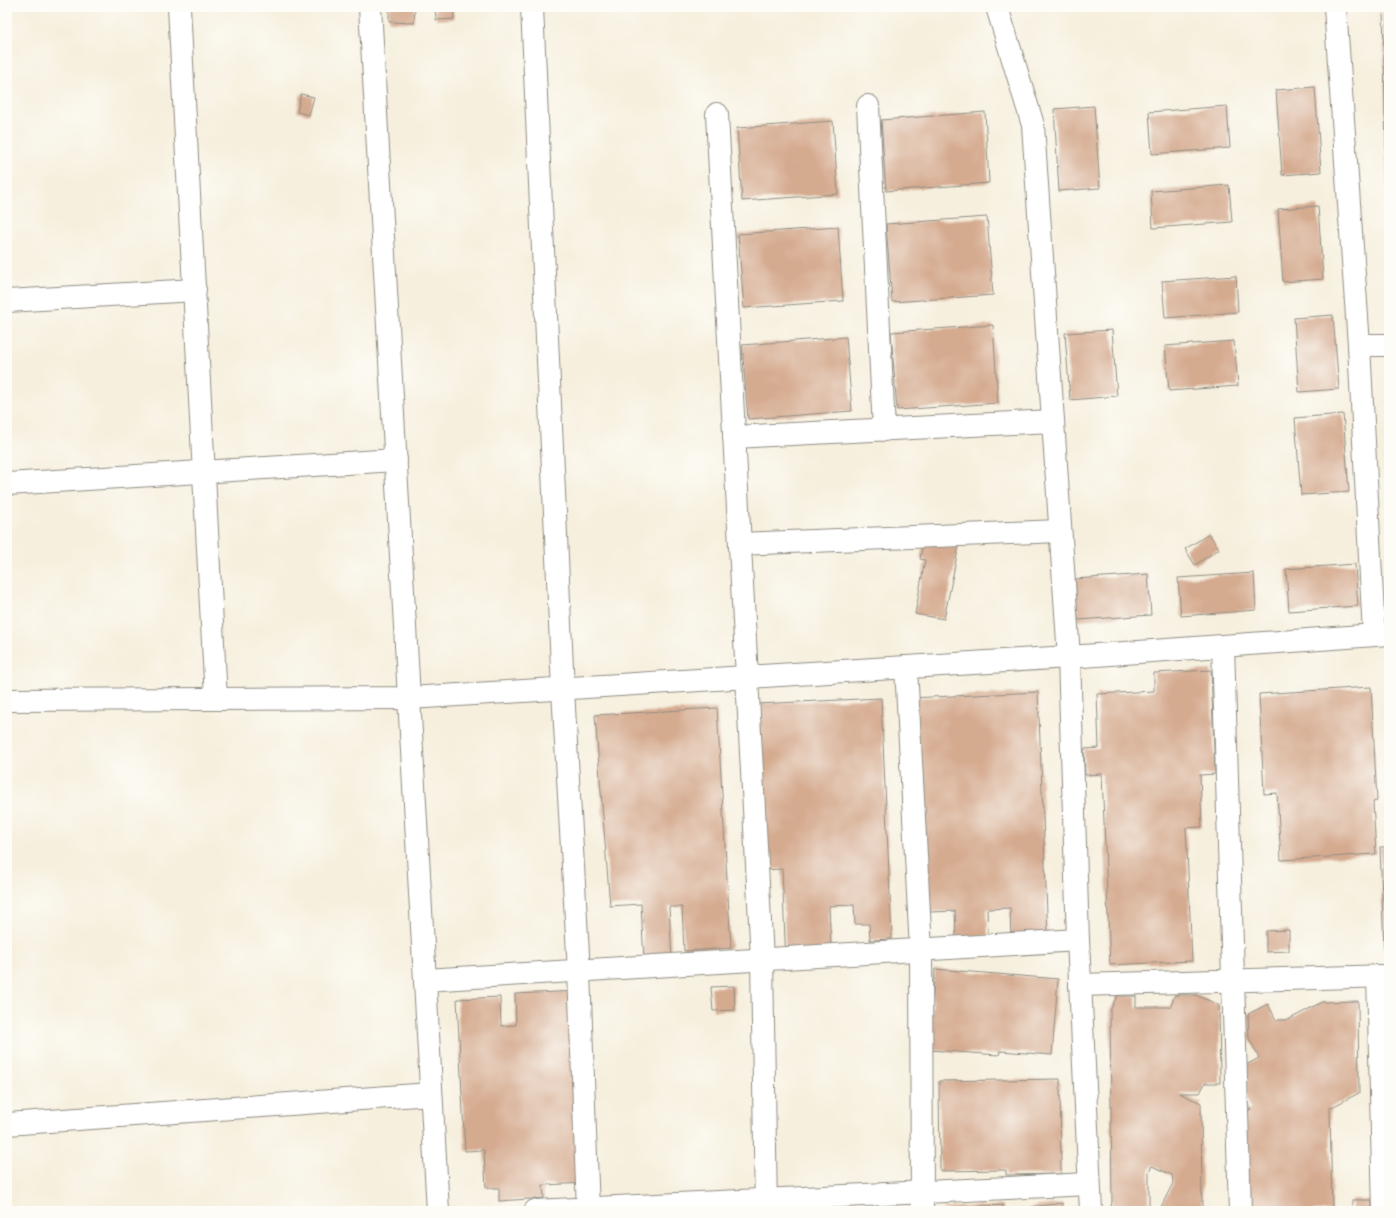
<svg xmlns="http://www.w3.org/2000/svg" width="1396" height="1218" font-family="'Playpen Sans',sans-serif">
  <rect width="100%" height="100%" fill="#fdfcf7"/>
  <filter id="ink" filterUnits="userSpaceOnUse"><feTurbulence type="fractalNoise" baseFrequency=".025" numOctaves="2"/><feDisplacementMap in="SourceGraphic" scale="8" xChannelSelector="R" yChannelSelector="G"/><feConvolveMatrix kernelMatrix="1 2 1 2 8 2 1 2 1" color-interpolation-filters="sRGB"/></filter>
  <filter id="wash" filterUnits="userSpaceOnUse"><feTurbulence type="fractalNoise" baseFrequency=".012" numOctaves="4" result="noise"/><feDisplacementMap in="SourceGraphic" scale="16" xChannelSelector="R" yChannelSelector="G"/><feGaussianBlur stdDeviation="0.9" result="paint"/><feColorMatrix in="noise" values="0 0 0 0 0 0 0 0 0 0 0 0 0 0 0 0 0 1.4 0 .05"/><feComposite in="paint" operator="in"/></filter>
  <g filter="url(#wash)">
    <rect width="100%" height="100%" fill="#f6efdd"/>
    <g id="blocks">
      <g fill="#d5ab90">
        <polygon points="389,7 415,7 414,23 389,22"/>
        <polygon points="435,7 453,7 454,19 436,20"/>
        <polygon points="1383,7 1389,7 1389,248 1388,248"/>
        <polygon points="1315,87 1321,172 1282,175 1276,90"/>
        <polygon points="301,94 314,97 309,115 297,112"/>
        <polygon points="1094,106 1100,188 1059,191 1054,109"/>
        <polygon points="1227,106 1230,148 1152,154 1149,112"/>
        <polygon points="985,112 989,183 886,191 881,120"/>
        <polygon points="833,121 838,194 742,201 737,128"/>
        <polygon points="1229,185 1232,222 1153,228 1151,191"/>
        <polygon points="1318,206 1323,279 1283,282 1278,209"/>
        <polygon points="987,217 993,295 892,302 886,224"/>
        <polygon points="838,227 843,301 744,308 738,234"/>
        <polygon points="1236,276 1238,312 1165,318 1162,281"/>
        <polygon points="1333,315 1339,389 1299,392 1294,318"/>
        <polygon points="993,325 998,403 897,410 891,332"/>
        <polygon points="1112,330 1117,396 1070,400 1065,333"/>
        <polygon points="846,337 852,411 748,419 742,345"/>
        <polygon points="1234,341 1238,386 1169,391 1165,346"/>
        <polygon points="1343,414 1349,492 1301,495 1295,418"/>
        <polygon points="1209,534 1219,549 1195,565 1185,549"/>
        <polygon points="924,538 959,545 944,619 915,614 925,560 920,559"/>
        <polygon points="1355,564 1358,606 1289,611 1286,569"/>
        <polygon points="1254,573 1256,610 1181,616 1178,578"/>
        <polygon points="1148,574 1151,615 1078,620 1075,579"/>
        <polygon points="1211,670 1215,774 1200,775 1202,827 1186,828 1192,961 1110,965 1102,774 1085,775 1084,749 1099,748 1097,694 1154,691 1154,673"/>
        <polygon points="1371,687 1377,801 1373,802 1376,854 1281,860 1277,793 1264,794 1259,694"/>
        <polygon points="1038,692 1048,938 1011,940 1010,908 987,909 988,936 956,938 955,911 930,912 928,871 917,872 910,698"/>
        <polygon points="881,698 892,939 870,940 869,924 855,924 854,905 829,906 831,948 786,964 782,869 764,870 757,704"/>
        <polygon points="717,708 731,948 684,951 682,907 669,907 672,960 644,962 641,904 610,906 595,715"/>
        <polygon points="1380,847 1389,847 1389,947 1384,948"/>
        <polygon points="1289,930 1289,951 1266,952 1266,931"/>
        <polygon points="935,969 1058,979 1052,1055 1000,1051 999,1055 929,1050"/>
        <polygon points="734,986 735,1010 713,1011 711,987"/>
        <polygon points="578,991 588,1183 543,1185 544,1198 499,1201 499,1188 486,1188 484,1150 465,1151 457,999 500,997 501,1026 516,1025 515,994"/>
        <polygon points="1175,995 1196,995 1219,1005 1220,1083 1205,1083 1200,1093 1179,1093 1201,1103 1202,1211 1169,1211 1161,1207 1173,1183 1172,1175 1152,1166 1149,1171 1149,1211 1110,1211 1112,1202 1110,1011 1117,996 1136,996 1136,1007 1170,1007"/>
        <polygon points="1358,1001 1359,1093 1330,1108 1332,1211 1244,1211 1238,1116 1251,1109 1247,1100 1246,1065 1259,1058 1249,1038 1248,1014 1268,1004 1276,1020 1288,1020 1322,1002"/>
        <polygon points="1060,1079 1061,1174 1006,1175 1006,1170 940,1171 939,1081"/>
        <rect x="1352" y="1200" width="20" height="11"/>
        <polygon points="1062,1203 1063,1211 1017,1211 1033,1208 1032,1207"/>
        <polygon points="1003,1205 1003,1211 943,1211 943,1208"/>
      </g>
    </g>
  </g>
  <g filter="url(#ink)">
    <use href="#blocks" fill-opacity="0" stroke="#908d84" stroke-width="1"/>
    <g fill="none" stroke-linecap="round" stroke-linejoin="round">
      <g stroke="#908d84" stroke-width="24">
        <g id="minor">
          <polyline points="179,7 216,699"/>
          <polyline points="370,7 438,1211"/>
          <polyline points="532,7 563,690 579,972 588,1211"/>
          <polyline points="997,7 1033,125 1069,657 1078,940 1091,1211"/>
          <polyline points="1335,7 1359,345 1374,635"/>
          <polyline points="868,106 884,430"/>
          <polyline points="717,114 762,959 766,1211"/>
          <polyline points="7,301 195,290"/>
          <polyline points="1359,345 1389,345"/>
          <polyline points="734,437 1053,421"/>
          <polyline points="7,484 396,460"/>
          <polyline points="740,544 1060,531"/>
          <polyline points="1223,646 1240,1211"/>
          <polyline points="906,667 921,950 922,1211"/>
          <polyline points="7,700 409,698 1069,657 1389,634"/>
          <polyline points="1378,976 1384,1211"/>
          <polyline points="425,980 1078,940"/>
          <polyline points="1080,985 1389,976"/>
          <polyline points="7,1124 431,1094"/>
          <polyline points="535,1211 1089,1184"/>
        </g>
      </g>
      <use href="#minor" stroke="#fff" stroke-width="22"/>
    </g>
  </g>
  <rect width="1396" height="1218" fill="none" stroke="#fdfcf7" stroke-width="24"/>
</svg>
